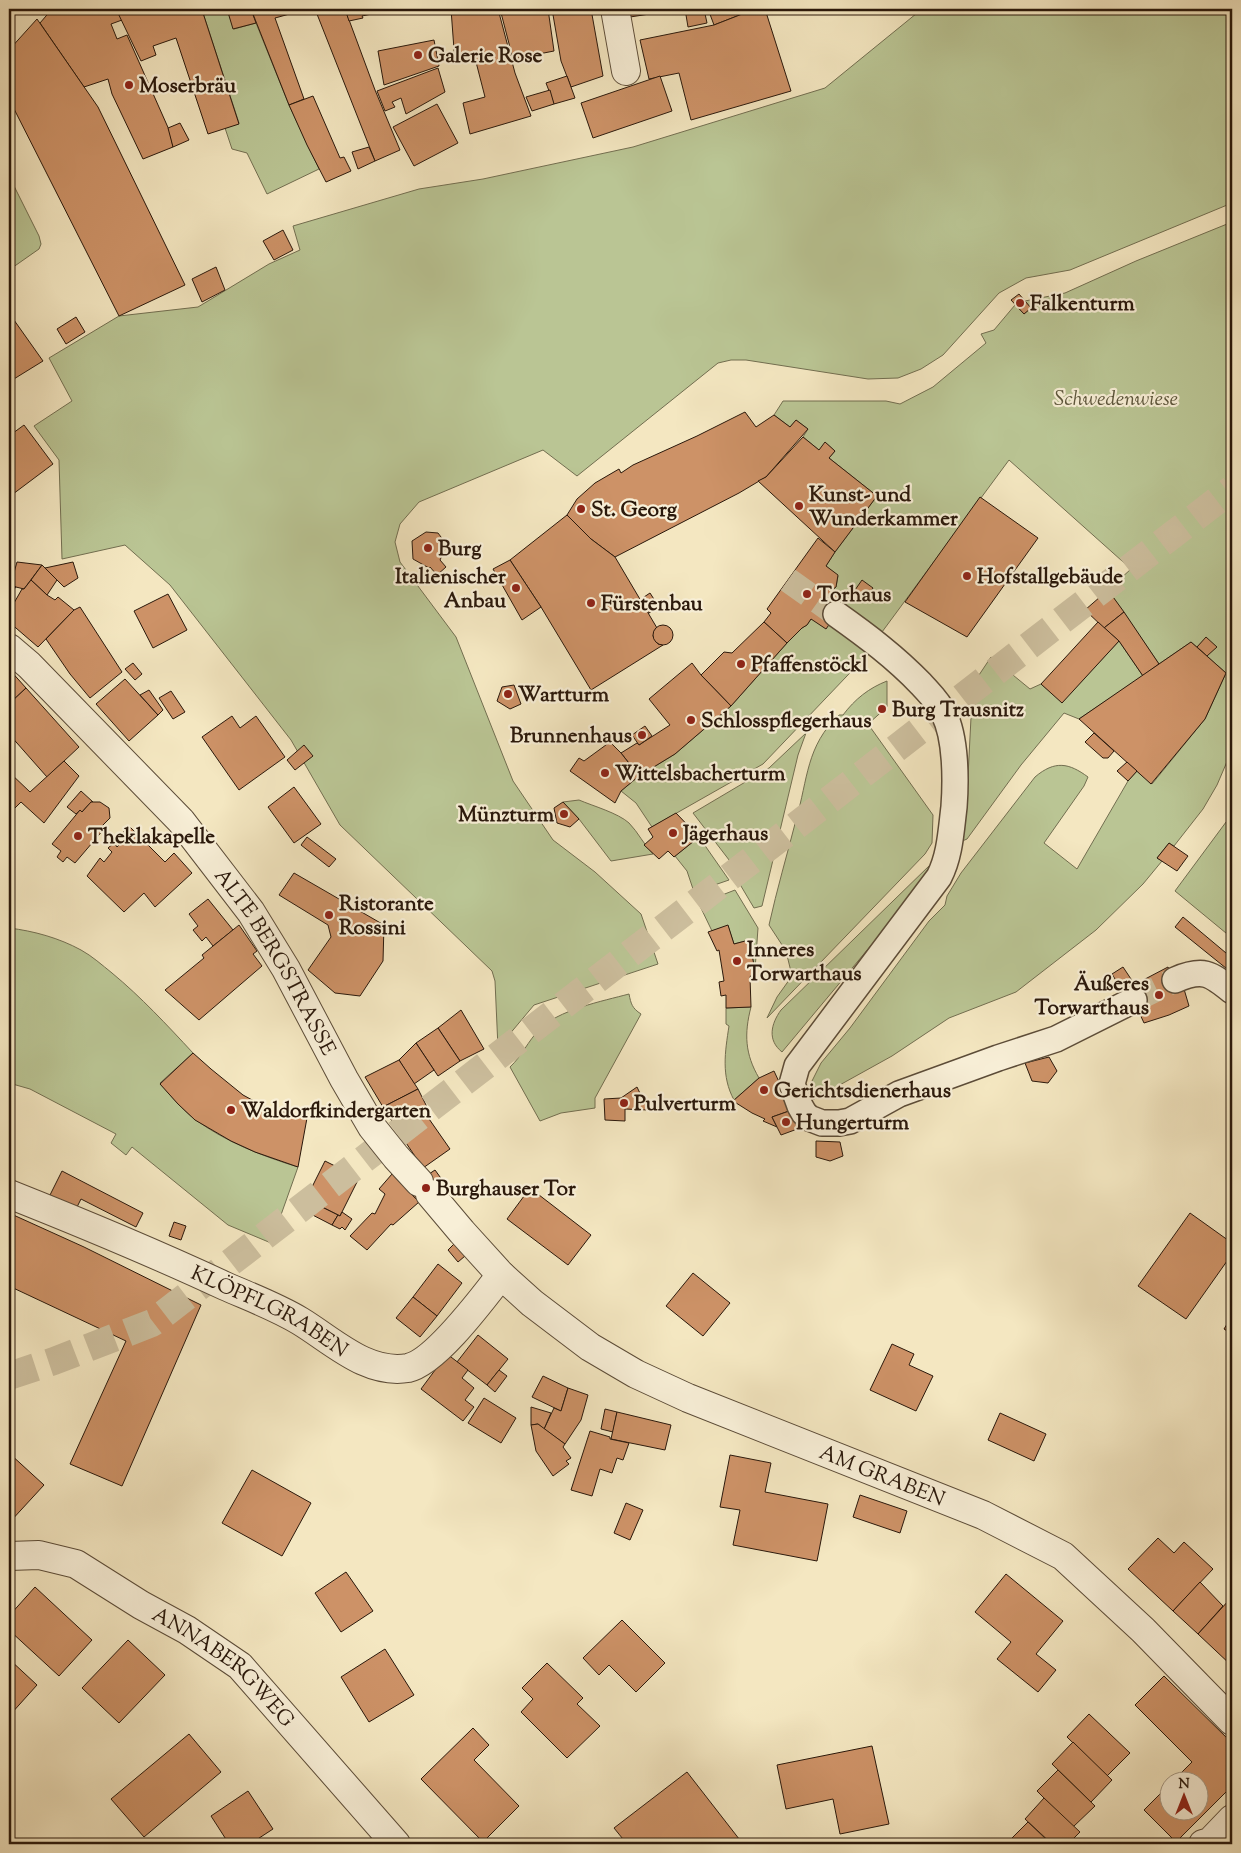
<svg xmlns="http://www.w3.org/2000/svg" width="1241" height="1853" font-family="'Sorts Mill Goudy',serif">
  <rect width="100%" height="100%" fill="#f4e7c1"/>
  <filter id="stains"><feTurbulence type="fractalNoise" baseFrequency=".004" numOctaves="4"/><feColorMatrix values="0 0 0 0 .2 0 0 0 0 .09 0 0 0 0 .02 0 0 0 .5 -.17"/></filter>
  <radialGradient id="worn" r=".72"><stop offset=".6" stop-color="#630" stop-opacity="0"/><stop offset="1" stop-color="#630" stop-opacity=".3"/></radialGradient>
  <g fill="#bac594" stroke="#726e50">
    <polygon points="216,9 227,9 234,29 256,23 289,105 319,169 267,194 247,153 232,149 225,128 239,123 203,13"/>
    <polygon points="922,9 1232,9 1232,203 1070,270 1026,278 999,293 943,355 921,369 898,378 868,379 746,360 731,360 718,363 577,476 543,450 419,502 400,524 395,542 400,562 456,637 513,781 553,840 595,872 641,914 658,964 534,1005 498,1048 495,981 492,971 340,825 291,740 170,585 125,545 62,559 59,460 34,426 72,401 49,358 119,316 198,307 269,264 300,250 293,226 419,189 483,179 633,147 825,88"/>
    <polygon points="9,176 39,236 41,244 39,249 9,270"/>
    <path d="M1232,222v528l-15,35 -14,24 -29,37 -5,-3 -12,15 5,3 -19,23 -47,46 -80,62 -67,26 -57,38 -83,46 -4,-7 16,-32 29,-35 79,-107 16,-16 2,-9 14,-23 74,-96c20,-17 34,-14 53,0l-4,9 -40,57 33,26 51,-88 9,-10 15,13 53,-65 21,-46 -19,-17 9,-9 -10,-9 -9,9 -6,-5 -32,22 -51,-74 23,-21 -122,-109 -127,172h-3l-37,-26 -10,-16 4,-3 2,-11 -12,-10 9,-14 42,-56 -48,-38 6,-7 -9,-8 -7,7 -16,-13 5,-8 -12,-9 -6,7 -16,-12 9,-14h103l14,3 33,-17 53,-44 -5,-9 13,-4 21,-25 9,9 7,-6 -6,-7 40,-8 71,-32z"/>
    <polygon points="811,619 830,624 868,653 867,655 763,764 652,827 636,803 621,791 639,776 675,754 731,706 787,643 802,628 807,625"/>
    <polygon points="1119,641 1143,676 1079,719 1064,713 1021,765 967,839 960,842 967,796 972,698 979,675 991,657 1030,689 1041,684 1062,702"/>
    <path d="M887,681v26l-19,17 65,91 -1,28 -7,11 -158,164 10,-21 15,-21 -6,-25 -17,-26c8,-36 18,-70 27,-105 12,-41 10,-74 43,-105h4c12,-16 26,-27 44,-34z"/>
    <polygon points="806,733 798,755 762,906 754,908 738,881 741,878 736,869 693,813 769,768"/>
    <path d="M579,800c14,6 39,13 50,23 9,9 15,22 24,31l-42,7 -32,-42 -16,-17z"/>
    <polygon points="1232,814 1232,938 1175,891"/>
    <polygon points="699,837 729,880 694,892 687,871 675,856"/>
    <path d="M930,865l-11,23 -137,164c-15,-12 -11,-28 -1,-42z"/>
    <polygon points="735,890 758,928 755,970 749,940 734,944 728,926 712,931 699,904"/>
    <path d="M9,928c25,3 50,10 72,22 11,6 21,15 31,23 29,24 55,52 81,80l-33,30c11,13 22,27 36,37 30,22 66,36 102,47l-27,76 -43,-18 -96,-78 -6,8 -15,-12 5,-9 -86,-45 -21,-6z"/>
    <path d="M629,994c2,10 3,14 12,20l-46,84v10l-34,5 -21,8 -30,-54c12,-11 18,-26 29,-37 18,-20 64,-29 90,-36z"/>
    <path d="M751,1007c-7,27 -6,47 8,71l-25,22c-13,-24 -9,-48 -5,-74l-3,-2v-16z"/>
  </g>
  <g fill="#cd9267" stroke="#2a180b">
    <polygon points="52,9 116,9 122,20 111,24 117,39 127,35 170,132 173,147 143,159 112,94 108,79 84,87 40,23"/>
    <polygon points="116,9 216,9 203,13 239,124 208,134 176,38 153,46 156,55 141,61"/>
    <polygon points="227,9 251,9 256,23 233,29"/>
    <polygon points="251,9 304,9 304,10 275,18 304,99 289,105"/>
    <polygon points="315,9 345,9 375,90 400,150 375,161"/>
    <polygon points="345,9 395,9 362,16 363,18 349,21"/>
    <polygon points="451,9 498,9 515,73 531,116 470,134 463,103 485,97 476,62 455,63"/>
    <polygon points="500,9 548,9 554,51 513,59"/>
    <polygon points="552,9 591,9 603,76 571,87 561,61"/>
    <polygon points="629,9 682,9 630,17"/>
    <polygon points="685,9 704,9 707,23 688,27"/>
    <polygon points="708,9 755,9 714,25"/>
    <polygon points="755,9 765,9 791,91 691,120 679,73 649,79 640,40 714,25"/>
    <polygon points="37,19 98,107 185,285 119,316 9,99 9,50"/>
    <polygon points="434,40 439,66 384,85 378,51"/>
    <polygon points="438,68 445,92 406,114 401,98 392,102 395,107 385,111 377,91"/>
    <polygon points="567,76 575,98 554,104 546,83"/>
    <polygon points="660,76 672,111 593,138 581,103"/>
    <polygon points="550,90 554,104 532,111 526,97"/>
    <polygon points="313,96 340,158 344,157 351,171 326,182 307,145 289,105"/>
    <polygon points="437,104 458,143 414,166 393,127"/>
    <polygon points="180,123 189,140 173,147 168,128"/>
    <polygon points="369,147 375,161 358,169 352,152"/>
    <polygon points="283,230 293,250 274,260 263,241"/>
    <polygon points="216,267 225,290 202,302 192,279"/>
    <polygon points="1019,294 1031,308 1024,314 1011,300"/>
    <polygon points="9,313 43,361 9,382"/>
    <polygon points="76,317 85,332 66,344 57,329"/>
    <polygon points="745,412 756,427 774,415 790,427 796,420 808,429 766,477 739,493 615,557 591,539 567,515 577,499 595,483 619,469 621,473 633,465 697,436"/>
    <polygon points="24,425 53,464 9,497 9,436"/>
    <polygon points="803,437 819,450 825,442 835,451 829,458 877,496 835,552 758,481 766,477"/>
    <polygon points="980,497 1038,538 967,637 905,602"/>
    <polygon points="567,515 591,539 615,557 657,628 655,630 653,636 658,644 663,645 591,690 541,607 510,560"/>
    <polygon points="426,532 438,533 447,545 440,560 446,567 437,575 430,567 429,568 413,559 412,541"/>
    <polygon points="818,538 835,552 826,566 838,575 836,587 832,590 845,602 826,629 811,619 807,625 802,628 787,643 764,622 771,613 767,609"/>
    <polygon points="510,560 541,607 522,620 493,569"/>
    <polygon points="17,562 42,565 24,589 16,587 11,583"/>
    <polygon points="73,562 78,578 64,587 45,568"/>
    <polygon points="42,565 57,580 47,595 31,580"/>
    <polygon points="31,580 47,595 55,600 58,597 74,610 38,647 9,622 9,600 14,603 22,589 24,589"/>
    <polygon points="862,580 873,588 866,598 855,590"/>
    <polygon points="9,581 16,587 9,595"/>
    <polygon points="1108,590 1124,612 1104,628 1085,610"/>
    <polygon points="650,593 659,607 649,613 641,599"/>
    <polygon points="168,594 187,630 153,648 134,611"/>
    <polygon points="80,607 122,672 90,698 70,674 46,639 74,610"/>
    <polygon points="1124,612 1159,664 1143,676 1119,641 1104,628"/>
    <polygon points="764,622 787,643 731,706 701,675 724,652 732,653"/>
    <polygon points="1098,622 1119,641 1062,703 1041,684"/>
    <circle cx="663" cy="635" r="10"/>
    <polygon points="1206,637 1217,647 1207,656 1197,647"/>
    <polygon points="1191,642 1226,673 1205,719 1151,784 1079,719"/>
    <polygon points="133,663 142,674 135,680 125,669"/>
    <polygon points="692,663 701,675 731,706 675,754 639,776 621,753 637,743 639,745 670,725 649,699"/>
    <polygon points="9,669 26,688 9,704"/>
    <polygon points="125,679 158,715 129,741 96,704"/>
    <polygon points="514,685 521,704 510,709 497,701 502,687"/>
    <polygon points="26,688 79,747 47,777 9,734 9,704"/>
    <polygon points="149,690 163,710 158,715 140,695"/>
    <polygon points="171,691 185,712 173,719 159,698"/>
    <polygon points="232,716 240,728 256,716 285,757 239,790 202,737"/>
    <polygon points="645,726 652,736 639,745 632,735"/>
    <polygon points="1094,733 1114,751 1108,758 1103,758 1085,742"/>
    <polygon points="610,742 621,753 639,776 621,791 615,803 570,771 579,758 584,761"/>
    <polygon points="304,745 313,756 295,770 287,760"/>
    <polygon points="64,761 79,776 44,823 21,802 9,814 9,772 30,792"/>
    <polygon points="1127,762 1137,771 1128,781 1117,771"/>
    <polygon points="294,787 321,824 294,843 268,807"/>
    <polygon points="81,791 93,802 91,802 82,812 80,810 76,814 67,807"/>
    <polygon points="91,802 100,802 109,808 110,818 101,827 104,829 75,863 67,857 63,862 57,857 61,851 52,844 80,810 82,812"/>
    <polygon points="563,802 579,819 570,827 557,823 554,808"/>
    <polygon points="676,813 699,837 674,857 668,851 659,859 644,845 653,837 648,829"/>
    <polygon points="130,827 165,862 174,853 192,873 155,907 144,893 124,912 87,876 100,858 104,862 112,852 108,848 114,843 117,847 125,839 122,833"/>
    <polygon points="307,837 336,859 329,867 301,845"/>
    <polygon points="1169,843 1188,856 1177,871 1157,858"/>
    <polygon points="294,873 384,925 383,961 360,996 335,993 308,970 331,937 328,925 279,895"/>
    <polygon points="208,899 233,930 213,946 206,937 202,941 193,930 198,926 189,914"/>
    <polygon points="1183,917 1232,958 1232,973 1175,927"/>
    <polygon points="239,925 257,951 253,954 262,966 199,1020 165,990 204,958 202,955"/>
    <polygon points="728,925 734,944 749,940 755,970 750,977 751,1007 726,1008 726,995 721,996 719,982 724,981 719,950 717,951 708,932"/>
    <polygon points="1123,967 1135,985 1128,988 1127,986 1121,989 1112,974"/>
    <polygon points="1168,967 1180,990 1184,989 1189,1006 1169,1015 1144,1023 1128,988"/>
    <polygon points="461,1010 484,1049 460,1061 438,1028"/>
    <polygon points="438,1028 460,1061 438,1076 416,1043"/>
    <polygon points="416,1043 434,1070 414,1084 399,1060"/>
    <polygon points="193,1053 211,1069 243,1095 265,1107 307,1118 298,1167 255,1152 231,1141 195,1120 178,1104 160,1084"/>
    <polygon points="1049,1057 1057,1071 1048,1083 1032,1081 1025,1063"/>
    <polygon points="399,1060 418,1089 383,1107 365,1077"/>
    <polygon points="774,1071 792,1110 772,1117 777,1127 763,1121 765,1119 752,1113 733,1101 759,1078"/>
    <polygon points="637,1087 648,1110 625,1109 625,1121 605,1120 604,1099 621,1098"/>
    <polygon points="418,1089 431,1115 400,1134 383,1107"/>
    <polygon points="792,1110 800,1128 781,1135 772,1117"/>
    <polygon points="427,1116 450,1149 423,1168 400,1134"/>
    <polygon points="816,1141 840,1142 843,1156 830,1161 816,1157"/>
    <polygon points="325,1161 359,1178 340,1216 306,1199"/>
    <polygon points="435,1170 443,1181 421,1204 410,1193 426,1176"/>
    <polygon points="62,1171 143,1213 136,1227 81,1199 76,1209 50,1195"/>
    <polygon points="392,1174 419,1202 393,1225 391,1224 367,1250 350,1236 372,1213 375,1214 385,1194 379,1189"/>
    <polygon points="530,1188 591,1235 568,1265 507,1219"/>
    <polygon points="308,1200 338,1215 332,1225 303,1210"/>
    <polygon points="342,1212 352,1219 345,1230 342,1227 340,1229 332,1225 338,1215 340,1216"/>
    <polygon points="9,1213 84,1247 201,1305 122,1486 70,1464 126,1341 9,1286"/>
    <polygon points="1190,1213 1232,1243 1232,1254 1186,1319 1138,1286"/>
    <polygon points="174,1222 186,1226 181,1240 169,1236"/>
    <polygon points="455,1243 465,1256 458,1262 448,1250"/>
    <polygon points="438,1264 462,1283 437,1316 413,1297"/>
    <polygon points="693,1273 730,1303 703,1336 666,1306"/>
    <polygon points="413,1297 437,1316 420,1337 396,1318"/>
    <polygon points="1232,1316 1232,1334 1224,1329"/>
    <polygon points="478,1335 508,1359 487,1385 457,1362"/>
    <polygon points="892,1344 914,1354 909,1365 933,1376 916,1411 870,1390"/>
    <polygon points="447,1354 468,1370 462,1378 474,1388 465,1400 474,1407 463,1421 421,1389"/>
    <polygon points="499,1370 507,1376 495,1392 487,1385"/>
    <polygon points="543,1376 568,1388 561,1411 532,1397"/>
    <polygon points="568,1388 588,1395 581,1420 565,1444 544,1429 554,1408 561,1411"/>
    <polygon points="484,1398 516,1418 501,1443 468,1423"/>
    <polygon points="531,1407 551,1413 544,1429 538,1424 531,1425"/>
    <polygon points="605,1409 617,1412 613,1432 601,1429"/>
    <polygon points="617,1412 671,1425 665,1450 611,1439"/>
    <polygon points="1000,1413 1046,1434 1034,1461 988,1440"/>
    <polygon points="538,1424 565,1444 563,1447 571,1458 566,1461 569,1464 553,1476 536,1451 531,1425"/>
    <polygon points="590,1431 610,1437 610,1439 629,1443 623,1460 617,1458 612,1473 600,1469 592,1496 571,1490"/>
    <polygon points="9,1453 44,1485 9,1523"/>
    <polygon points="730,1455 771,1463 765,1492 828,1504 817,1561 733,1545 740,1510 720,1507"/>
    <polygon points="252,1470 311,1503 282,1556 222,1523"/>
    <polygon points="860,1495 907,1511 900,1533 853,1517"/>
    <polygon points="626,1503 643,1510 630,1540 614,1533"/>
    <polygon points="1158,1538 1174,1553 1184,1542 1213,1569 1173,1611 1128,1569"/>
    <polygon points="346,1572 373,1611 341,1632 315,1593"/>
    <polygon points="1006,1574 1063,1621 1036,1654 1056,1670 1038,1692 997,1659 1011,1642 975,1612"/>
    <polygon points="1200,1582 1223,1606 1198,1634 1173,1611"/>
    <polygon points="35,1587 92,1640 59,1676 9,1630 9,1616"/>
    <polygon points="1230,1599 1232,1602 1232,1666 1198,1634"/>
    <polygon points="622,1620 665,1663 636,1692 609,1665 599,1675 583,1658"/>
    <polygon points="128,1640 165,1675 119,1723 82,1688"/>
    <polygon points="385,1649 414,1695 369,1722 341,1677"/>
    <polygon points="9,1659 37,1685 10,1715 9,1715"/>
    <polygon points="547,1663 583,1698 577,1704 600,1726 567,1758 521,1712 533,1699 522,1688"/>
    <polygon points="1164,1676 1232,1743 1232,1786 1176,1842 1144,1810 1168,1786 1168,1810 1198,1810 1198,1780 1174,1780 1192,1762 1135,1705"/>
    <polygon points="1089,1714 1130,1753 1107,1776 1067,1737"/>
    <polygon points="473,1728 489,1745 474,1760 519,1806 483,1842 421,1779"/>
    <polygon points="189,1734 221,1772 144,1837 111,1799"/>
    <polygon points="1073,1742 1112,1780 1091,1802 1052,1764"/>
    <polygon points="872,1746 889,1824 840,1834 833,1799 786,1809 777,1765"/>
    <polygon points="1058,1770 1095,1806 1073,1827 1037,1791"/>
    <polygon points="687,1772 743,1844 627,1844 614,1828"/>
    <polygon points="248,1791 273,1829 250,1844 229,1844 211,1816"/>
    <polygon points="1044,1798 1080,1832 1068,1844 1052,1844 1025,1819"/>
    <polygon points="1028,1822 1048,1841 1045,1844 1006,1844"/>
  </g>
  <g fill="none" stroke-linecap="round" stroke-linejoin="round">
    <g stroke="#ccbe9d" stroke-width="25" stroke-dasharray="25 12" stroke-linecap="butt">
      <polyline points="788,580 836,614"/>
      <polyline points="1134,1000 1175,980"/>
    </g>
    <polyline stroke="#ccbe9d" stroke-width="28" stroke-dasharray="28 14" stroke-linecap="butt" points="9,1376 54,1361 152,1323 1232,489"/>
    <g stroke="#5c4c38" stroke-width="28">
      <g id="pedestrian">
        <path d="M836,614c31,22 59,43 85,70 8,9 18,18 23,30 12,24 12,66 10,93 -3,24 -4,49 -15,70l-142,189 -5,18 8,22 4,7 5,5 13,5h17l11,-2 49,-27 99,-36 58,-19 78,-39"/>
        <path d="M1175,980c28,-12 35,-7 57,11"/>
      </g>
    </g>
    <g stroke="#5c4c38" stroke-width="30">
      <g id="minor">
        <polyline points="615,9 626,71"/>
        <path id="s1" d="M9,648l20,17 152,156 70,91 35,57 58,110 28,48 24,30 23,25"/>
        <path id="s2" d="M9,1194c73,29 145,59 216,92 25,11 52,21 75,35 33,20 67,54 108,47 28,-6 75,-70 93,-93"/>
        <path id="s3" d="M430,1194l32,38 39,43 31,28 58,44 46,27 52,24 295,117 80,41 80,74 89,91"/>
        <path id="s4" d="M9,1556l30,-1 37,9 65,41 46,25 53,36 156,178"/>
        <polyline points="1203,1844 1210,1842 1232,1819"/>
      </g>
    </g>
    <use href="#pedestrian" stroke="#f8efd7" stroke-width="25"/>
    <use href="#minor" stroke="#f8efd7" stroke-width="28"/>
  </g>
  <g fill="#8f2418" stroke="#f8efd7" stroke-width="2">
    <circle cx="418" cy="55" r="5"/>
    <circle cx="129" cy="85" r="5"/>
    <circle cx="1020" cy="303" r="5"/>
    <circle cx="799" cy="506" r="5"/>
    <circle cx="581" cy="509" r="5"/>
    <circle cx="428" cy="548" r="5"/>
    <circle cx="967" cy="576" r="5"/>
    <circle cx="516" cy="588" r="5"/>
    <circle cx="807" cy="594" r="5"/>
    <circle cx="591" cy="603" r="5"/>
    <circle cx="741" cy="664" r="5"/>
    <circle cx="508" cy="694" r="5"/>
    <circle cx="882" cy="709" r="5"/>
    <circle cx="691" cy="720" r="5"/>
    <circle cx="642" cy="735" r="5"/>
    <circle cx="605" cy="773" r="5"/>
    <circle cx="564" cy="814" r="5"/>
    <circle cx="673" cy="833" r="5"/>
    <circle cx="78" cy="836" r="5"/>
    <circle cx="329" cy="915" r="5"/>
    <circle cx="737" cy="961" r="5"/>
    <circle cx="1159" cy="995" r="5"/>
    <circle cx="764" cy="1090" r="5"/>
    <circle cx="624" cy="1103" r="5"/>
    <circle cx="231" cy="1110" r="5"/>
    <circle cx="786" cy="1122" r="5"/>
    <circle cx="426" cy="1188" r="5"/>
  </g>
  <g text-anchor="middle" stroke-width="4.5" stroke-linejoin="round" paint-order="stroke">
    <g font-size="21" font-weight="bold" fill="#2a180b" stroke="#f8efd7" text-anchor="start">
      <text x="428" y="62">Galerie Rose</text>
      <text x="139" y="92">Moserbräu</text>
      <text x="1030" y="310">Falkenturm</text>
      <text x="809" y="501">Kunst- und<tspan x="809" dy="24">Wunderkammer</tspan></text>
      <text x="591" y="516">St. Georg</text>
      <text x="438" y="555">Burg</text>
      <text x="506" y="583" text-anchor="end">Italienischer<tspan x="506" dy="24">Anbau</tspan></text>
      <text x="977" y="583">Hofstallgebäude</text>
      <text x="817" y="601">Torhaus</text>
      <text x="601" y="610">Fürstenbau</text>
      <text x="751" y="671">Pfaffenstöckl</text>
      <text x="518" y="701">Wartturm</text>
      <text x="892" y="716">Burg Trausnitz</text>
      <text x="701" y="727">Schlosspflegerhaus</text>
      <text x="632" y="742" text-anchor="end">Brunnenhaus</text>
      <text x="615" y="780">Wittelsbacherturm</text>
      <text x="554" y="821" text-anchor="end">Münzturm</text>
      <text x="683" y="840">Jägerhaus</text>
      <text x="88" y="843">Theklakapelle</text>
      <text x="339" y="910">Ristorante<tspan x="339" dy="24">Rossini</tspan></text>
      <text x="747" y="956">Inneres<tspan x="747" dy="24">Torwarthaus</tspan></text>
      <text x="1149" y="990" text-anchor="end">Äußeres<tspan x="1149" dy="24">Torwarthaus</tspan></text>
      <text x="774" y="1097">Gerichtsdienerhaus</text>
      <text x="634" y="1110">Pulverturm</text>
      <text x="241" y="1117">Waldorfkindergarten</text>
      <text x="796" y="1129">Hungerturm</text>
      <text x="436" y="1195">Burghauser Tor</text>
    </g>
    <g font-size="21" font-style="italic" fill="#5c553b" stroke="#f8efd7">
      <text x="1116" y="405">Schwedenwiese</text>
    </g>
    <g font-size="21" fill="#2a180b" stroke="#f8efd7">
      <text dy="7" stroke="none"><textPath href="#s1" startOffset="414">ALTE BERGSTRASSE</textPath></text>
      <text dy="7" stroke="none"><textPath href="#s2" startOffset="286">KLÖPFLGRABEN</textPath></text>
      <text dy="7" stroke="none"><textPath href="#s3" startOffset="542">AM GRABEN</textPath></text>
      <text dy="7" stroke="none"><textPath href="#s4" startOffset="249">ANNABERGWEG</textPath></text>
    </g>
  </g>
  <rect width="1241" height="1853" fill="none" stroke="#f4e7c1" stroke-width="30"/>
  <rect x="10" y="10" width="1221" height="1833" fill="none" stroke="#2a180b" stroke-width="2.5"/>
  <rect x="15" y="15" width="1211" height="1823" fill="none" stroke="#2a180b"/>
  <g transform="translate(1184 1796)"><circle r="24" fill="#f8efd7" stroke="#a69985"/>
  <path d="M0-4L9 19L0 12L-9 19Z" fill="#8f2418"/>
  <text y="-8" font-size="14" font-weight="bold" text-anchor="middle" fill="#2a180b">N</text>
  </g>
  <rect width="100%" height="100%" filter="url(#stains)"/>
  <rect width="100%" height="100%" fill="url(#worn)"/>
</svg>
